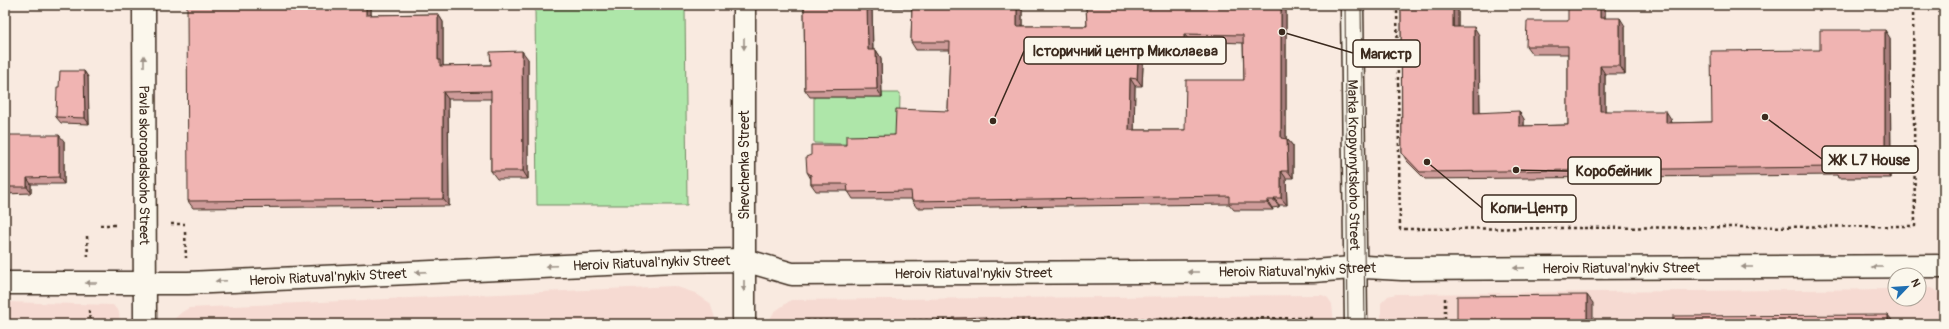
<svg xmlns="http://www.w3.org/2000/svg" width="1949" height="329" font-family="Pangolin,sans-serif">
  <rect width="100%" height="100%" fill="#f9eae0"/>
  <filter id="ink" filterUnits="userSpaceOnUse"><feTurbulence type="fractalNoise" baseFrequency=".025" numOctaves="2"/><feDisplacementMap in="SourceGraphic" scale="8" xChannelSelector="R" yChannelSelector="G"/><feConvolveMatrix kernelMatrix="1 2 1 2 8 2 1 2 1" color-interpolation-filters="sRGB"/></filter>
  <g filter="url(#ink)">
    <g fill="#f6dad2">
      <polygon points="674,286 695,293 710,303 717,324 169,324 182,312 189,308"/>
      <polygon points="1931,288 1943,295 1944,324 1381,324 1381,303 1388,296 1396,294 1895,289 1895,299 1919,299 1919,289"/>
      <polygon points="1312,295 1322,295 1328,298 1332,304 1334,324 767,324 774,312 791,300"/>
      <polygon points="5,302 113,305 119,312 120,324 5,324"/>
    </g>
    <g fill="#aee6a9" stroke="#748864">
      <polygon points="685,7 687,205 537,205 535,8"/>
      <polygon points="882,93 900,93 899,146 814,143 814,97 882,97"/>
    </g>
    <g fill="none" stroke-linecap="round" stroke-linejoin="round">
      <g stroke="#3b2a1e" stroke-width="25">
        <g id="street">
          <path id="s1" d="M144,5l1,319"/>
          <path id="s2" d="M1352,5l4,319"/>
          <path id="s3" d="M5,283h183l486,-22 70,-1 48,14 521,-3 52,-4 37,2 542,-3"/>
          <polyline points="744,324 744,5"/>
        </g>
      </g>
      <g stroke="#3b2a1e" stroke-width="2.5" stroke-dasharray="3 3" stroke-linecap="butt">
        <polyline points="1397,5 1400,229 1915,226 1913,5"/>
        <polyline points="171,224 185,224"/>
        <polyline points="100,225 117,225"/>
        <polyline points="185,232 186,258"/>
        <polyline points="87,236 88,258"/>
        <polyline points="1445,298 1445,324"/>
        <polyline points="89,310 90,324"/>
        <polyline points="985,320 1312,318 1312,324"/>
        <polyline points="877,321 956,320"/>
        <polyline points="790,324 792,321 836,321"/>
      </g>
      <use href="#street" stroke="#fbf7ec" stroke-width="22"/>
      <g stroke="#3b2a1e" stroke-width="1">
        <polyline points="1345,5 1348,324"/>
        <polyline points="1361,5 1365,324"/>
      </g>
    </g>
    <g fill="#ce9b99" stroke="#3b2a1e" fill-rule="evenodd">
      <polygon points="371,5 371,15 438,14 443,22 443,65 444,66 491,65 528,59 528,179 497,179 491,171 491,99 448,99 449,206 193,208 188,201"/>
      <path d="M804,5h218v21h65l-1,-21h196l4,6v127l1,1 6,7v32h-7l1,27h-8v2l-7,1 1,2h-39l-5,-6 -312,4 -5,-7v-2h-59l-5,-8h-32l-5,-7v-5l-4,-7 39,-27 49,-10 53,-24 2,-61h-34l-5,-8 1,-34h-40l1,42h3l5,8 1,39h-72l-5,-7zM1190,41l53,2 1,37 -59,50h-51l1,-44h7l2,-39 46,1z"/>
      <polygon points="1401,5 1458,5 1458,27 1479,35 1480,113 1524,119 1524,126 1568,125 1568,54 1532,54 1526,46 1568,21 1605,5 1605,18 1625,26 1625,74 1605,74 1605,111 1671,119 1672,123 1712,122 1820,50 1890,38 1891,178 1838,178 1837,175 1425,179 1407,161 1402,153"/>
      <polygon points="84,71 88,77 89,124 61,123 56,117 59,87"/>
      <polygon points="5,135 64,141 64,184 31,184 31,193 5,194"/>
    </g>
    <g fill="#a87e7d" stroke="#3b2a1e">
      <polygon points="366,5 371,5 371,22 366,15"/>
      <polygon points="867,5 870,5 872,8 873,58 868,50"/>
      <polygon points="1017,5 1022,5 1022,33 1017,26"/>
      <polygon points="1281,5 1282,5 1286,11 1286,146 1281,138"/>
      <polygon points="1453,5 1458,5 1458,35 1453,27"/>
      <polygon points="1600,5 1605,5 1605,26 1600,18"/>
      <polygon points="438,14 443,22 443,65 445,67 440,66 438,60"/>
      <polygon points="1620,18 1625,26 1625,74 1620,66"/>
      <polygon points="1474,27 1479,35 1480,121 1474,113"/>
      <polygon points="1885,30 1890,38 1891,178 1885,170"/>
      <polygon points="1184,34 1190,41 1190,48 1184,41"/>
      <polygon points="1139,40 1144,47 1142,86 1137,79"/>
      <polygon points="876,50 881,58 882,97 877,89"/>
      <polygon points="522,51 528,59 528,179 523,171"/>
      <polygon points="1600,66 1605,74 1605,119 1600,111"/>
      <polygon points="84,71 88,77 89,124 85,118"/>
      <polygon points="1130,78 1135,86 1134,138 1129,130"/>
      <polygon points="443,92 448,99 449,206 443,199"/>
      <polygon points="1519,111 1524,119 1524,134 1519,126"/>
      <polygon points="1666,111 1671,119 1672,131 1666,123"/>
      <polygon points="59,135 64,141 64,184 59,177"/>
      <polygon points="1287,139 1293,146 1293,178 1288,171"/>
      <polygon points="1281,171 1286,178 1287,205 1281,198"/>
      <polygon points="27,178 31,184 31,193 27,187"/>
      <polygon points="1274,198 1279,205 1279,207 1274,200"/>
      <polygon points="1267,200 1272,208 1273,210 1267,203"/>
      <polygon points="1587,295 1593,303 1593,324 1587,324"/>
      <polygon points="1888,315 1894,323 1894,324 1888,324"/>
      <polygon points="985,317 990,324 985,324"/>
    </g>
    <g fill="#f0b4b2" stroke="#3b2a1e" fill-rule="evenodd">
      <polygon points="187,5 366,5 366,15 438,14 438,60 440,60 440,66 491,65 490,52 522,51 523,171 491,171 491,91 443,92 443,199 188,201"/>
      <polygon points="804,5 867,5 868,50 876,50 877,89 805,90"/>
      <path d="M912,5h105v21h70l-1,-21h195v133l6,1 1,32h-7v27h-7v2h-7v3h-38v-7l-317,5 -1,-10 -63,1 -1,-8h-36v-9l-4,-3 -1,-15 5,-2v-10h35v-9l49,-1 1,-26 52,2 2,-69h-39zM1184,34l59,1 1,45h-58l-1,50h-56l1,-52 7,1 2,-39 45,1z"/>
      <polygon points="1401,5 1453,5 1453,27 1474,27 1474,113 1519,111 1519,126 1568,125 1568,46 1526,46 1527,21 1568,21 1568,5 1600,5 1600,18 1620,18 1620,66 1600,66 1600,111 1666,111 1666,123 1712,122 1711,51 1820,50 1820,30 1885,30 1885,170 1833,170 1833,167 1420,172 1402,153"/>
      <polygon points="60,71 84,71 85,118 56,117 57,87 59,87"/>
      <polygon points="5,135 59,135 59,177 27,178 27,187 5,187"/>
      <polygon points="1587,295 1587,324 1457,324 1457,296"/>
      <polygon points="1888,315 1888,324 1673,324 1673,316"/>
      <polygon points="985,317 985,324 953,324 953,318"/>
      <polygon points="880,320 880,324 797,324 797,322"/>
      <polygon points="219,321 668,323 668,324 219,324"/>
    </g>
    <defs><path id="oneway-solid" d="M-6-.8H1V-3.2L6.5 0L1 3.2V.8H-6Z"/></defs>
    <g fill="#9b9085">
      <use href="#oneway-solid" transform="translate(744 44) rotate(90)"/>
      <use href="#oneway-solid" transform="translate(144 61) rotate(-90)"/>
      <use href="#oneway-solid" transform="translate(551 266) rotate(177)"/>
      <use href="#oneway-solid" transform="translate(1747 267) rotate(-180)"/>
      <use href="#oneway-solid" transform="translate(1877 267) rotate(-180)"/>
      <use href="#oneway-solid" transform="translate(1519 268) rotate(179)"/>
      <use href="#oneway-solid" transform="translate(421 272) rotate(177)"/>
      <use href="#oneway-solid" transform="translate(1193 272) rotate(180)"/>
      <use href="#oneway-solid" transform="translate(221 281) rotate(177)"/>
      <use href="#oneway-solid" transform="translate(91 283) rotate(180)"/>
      <use href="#oneway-solid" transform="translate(744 286) rotate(90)"/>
    </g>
  </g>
  <g text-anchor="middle" stroke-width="3" stroke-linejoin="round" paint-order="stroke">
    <g font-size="14" fill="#3b2a1e" stroke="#fbf7ec">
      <text dy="5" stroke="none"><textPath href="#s1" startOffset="160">Pavla skoropadskoho Street</textPath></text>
      <text transform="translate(744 165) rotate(-90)" y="5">Shevchenka Street</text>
      <text dy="5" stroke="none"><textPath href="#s2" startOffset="160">Marka Kropyvnytskoho Street</textPath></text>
      <text dy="5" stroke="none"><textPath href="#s3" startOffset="647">Heroiv Riatuval'nykiv Street</textPath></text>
      <text dy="5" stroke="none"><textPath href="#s3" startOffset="1619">Heroiv Riatuval'nykiv Street</textPath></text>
      <text dy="5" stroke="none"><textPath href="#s3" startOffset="1295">Heroiv Riatuval'nykiv Street</textPath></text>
      <text dy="5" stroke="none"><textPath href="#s3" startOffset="971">Heroiv Riatuval'nykiv Street</textPath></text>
      <text dy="5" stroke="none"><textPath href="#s3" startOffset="323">Heroiv Riatuval'nykiv Street</textPath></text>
    </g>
  </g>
  <path fill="none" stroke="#3b2a1e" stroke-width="1.5" d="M993 121L1024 51M1282 32L1353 53M1765 117L1822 159M1516 170L1568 171M1427 162L1482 208"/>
  <g fill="#3b2a1e" stroke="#fbf7ec" stroke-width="1.5">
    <circle cx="993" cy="121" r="4"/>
    <circle cx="1282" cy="32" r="4"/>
    <circle cx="1765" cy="117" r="4"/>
    <circle cx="1516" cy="170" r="4"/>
    <circle cx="1427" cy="162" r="4"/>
  </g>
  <g fill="#fbf7ec" stroke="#3b2a1e" stroke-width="1.5">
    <rect x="1024" y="37" width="202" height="27" rx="4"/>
    <rect x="1353" y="40" width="67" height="27" rx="4"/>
    <rect x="1822" y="146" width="96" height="27" rx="4"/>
    <rect x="1568" y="157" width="93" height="27" rx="4"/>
    <rect x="1482" y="195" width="94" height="27" rx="4"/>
  </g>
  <g font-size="15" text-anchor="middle" font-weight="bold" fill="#3b2a1e">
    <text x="1125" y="56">Історичний центр Миколаєва</text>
    <text x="1386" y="59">Магистр</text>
    <text x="1870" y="165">ЖК L7 House</text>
    <text x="1614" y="176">Коробейник</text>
    <text x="1529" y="213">Копи-Центр</text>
  </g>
  <rect width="1949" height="329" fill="none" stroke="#fbf7ec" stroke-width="20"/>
  <rect x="10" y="10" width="1929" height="309" fill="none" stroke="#3b2a1e" stroke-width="1.5" filter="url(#ink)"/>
  <g transform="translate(1907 287) rotate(65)"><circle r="19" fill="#fbf7ec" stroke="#aea59a"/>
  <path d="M0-3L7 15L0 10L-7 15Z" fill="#1f6fb2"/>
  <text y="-6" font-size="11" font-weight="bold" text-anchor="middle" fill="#3b2a1e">N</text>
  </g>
</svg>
